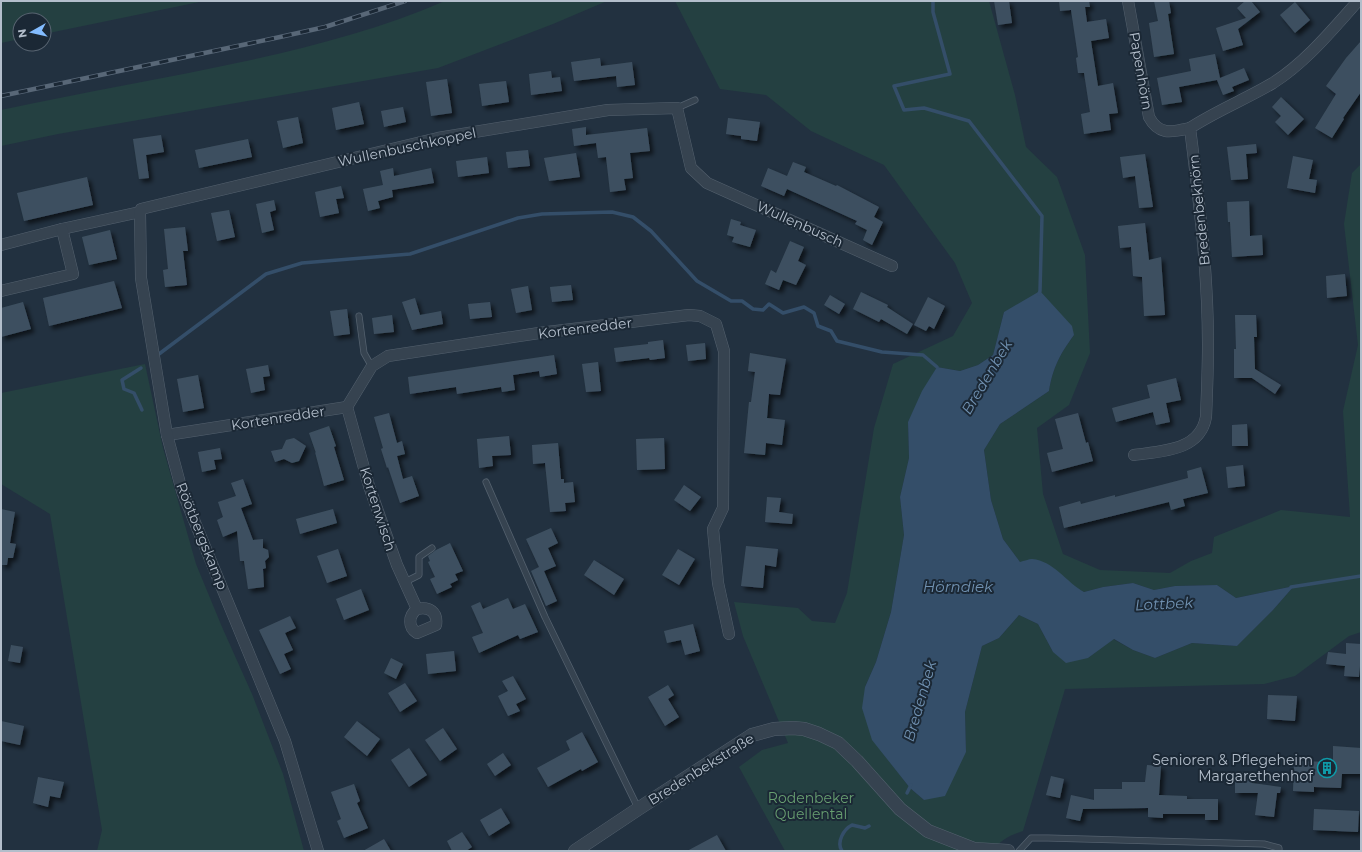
<svg xmlns="http://www.w3.org/2000/svg" width="1362" height="852" font-family="Montserrat,sans-serif">
  <defs>
    <filter id="shadow"><feDropShadow dx="3.5" dy="3.5" stdDeviation="2" flood-color="#0009"/></filter>
  </defs>
  <rect width="100%" height="100%" fill="#223140"/>
  <g fill="#244041" fill-rule="evenodd">
    <polygon points="1,1 204,1 44,34 44,20 20,20 20,39 1,43"/>
    <path d="M445,1h162l-54,23 -115,44 -380,66 -57,12v-36c83,-18 167,-32 250,-50 67,-15 132,-32 194,-59z"/>
    <path d="M675,1h314l26,94 11,52 31,30 28,78 5,98 -21,52 -32,23 6,66 20,60 37,16 70,3 21,-12 21,-8 2,-16 67,-27 69,7 -7,-106 15,-66 -14,-121 8,-51 9,-9v468l-12,4 -54,40 -31,8 -199,5 -42,142c-13,4 -23,9 -30,20h-208l-46,-84 23,-17 26,-7 -45,-107 -9,-34 64,6 14,13 23,2 12,-30 27,-165 19,-64 60,-28 19,-33 -17,-40 -71,-98 -73,-34 -45,-36 -46,-6zM1004,312l70,23c-14,19 -21,32 -25,56l-49,33 -16,26 7,50 12,39 17,23 64,30 19,-5 30,-4 21,7 21,-4 42,-1 19,13 58,-12 -21,24 -36,36 -45,-3 -37,15 -22,-8 -20,-11 -25,19 -35,-6 -15,-28 -19,-9 -20,23 -17,8 -17,66 1,40 -42,48 -14,-12 -24,-31 -21,-70 11,-25 15,-50 13,-77 -4,-38 9,-39 -1,-36 29,-55 23,4 18,-6 15,-10z"/>
    <polygon points="145,364 163,448 196,564 222,627 252,694 283,774 304,851 97,851 102,830 50,514 1,484 1,393"/>
  </g>
  <path fill="#344e69" d="M1040,291l32,35 2,9c-14,19 -21,32 -25,56l-49,33 -16,26 7,50 12,39 17,23c4,-1 9,-3 12,-3 22,2 34,23 52,33l19,-5 30,-4 21,7 21,-4 42,-1 19,13 58,-12 -21,24 -36,36 -45,-3 -37,15 -22,-8 -19,-11 -26,19 -22,5 -13,-11 -15,-28 -19,-9 -20,23 -17,8 -17,66 1,40 -21,44 -21,4 -14,-12 -38,-48 -10,-32 3,-21 11,-25 15,-50 13,-77 -4,-38 9,-39 -1,-36 14,-31 15,-24 23,4 18,-6 15,-10 11,-43z"/>
  <g fill="none" stroke-linecap="round" stroke-linejoin="round">
    <g stroke="#344e69" stroke-width="3.5">
      <polyline points="933,1 933,12 950,74 894,86 904,110 924,108 969,121 1042,216 1040,291 1039,294"/>
      <polyline points="159,354 266,274 302,263 410,254 518,218 542,214 612,212 633,217 651,231 697,281 731,301 742,301 753,309 763,310 769,304 783,313 804,307 814,313 818,326 831,331 837,341 882,352 923,355 937,367"/>
      <polyline points="141,368 122,380 124,389 134,393 142,410"/>
      <polyline points="1291,587 1361,576"/>
      <polyline points="907,793 911,785"/>
      <path d="M842,851c-6,-9 2,-22 10,-26l13,3 4,-2"/>
    </g>
  </g>
  <g fill="#3e5060" filter="url(#shadow)">
    <polygon points="994,1 1009,1 1012,23 998,25"/>
    <polygon points="1059,1 1089,1 1090,7 1085,7 1087,22 1106,19 1109,38 1091,41 1098,86 1113,83 1118,113 1109,114 1111,130 1084,134 1081,114 1090,112 1084,73 1078,73 1076,58 1078,57 1071,10 1060,11"/>
    <polygon points="1154,1 1169,1 1171,13 1168,14 1174,54 1154,57 1149,23 1158,21"/>
    <polygon points="1245,1 1251,1 1260,12 1238,29 1243,45 1223,51 1216,28 1246,18 1237,8"/>
    <polygon points="1295,2 1310,20 1295,33 1280,15"/>
    <polygon points="1361,41 1361,92 1343,118 1344,119 1332,138 1315,128 1336,94 1326,86 1346,58"/>
    <polygon points="1215,54 1220,78 1244,68 1249,80 1232,87 1234,91 1223,95 1217,80 1179,87 1182,102 1162,105 1157,78 1191,71 1189,59"/>
    <polygon points="600,58 601,66 632,62 635,85 617,87 616,76 574,81 571,62"/>
    <polygon points="551,71 552,78 560,77 562,91 531,95 529,74"/>
    <polygon points="447,79 452,113 431,116 426,82"/>
    <polygon points="506,81 509,102 482,106 479,84"/>
    <polygon points="1281,97 1304,119 1288,135 1275,122 1281,116 1272,107"/>
    <polygon points="359,102 364,124 336,130 332,108"/>
    <polygon points="403,107 406,122 384,127 381,111"/>
    <polygon points="298,117 303,143 283,148 277,121"/>
    <polygon points="728,118 760,122 757,141 741,139 741,136 726,134"/>
    <polygon points="586,127 586,135 647,128 650,151 630,153 633,178 624,179 626,190 610,192 606,157 598,158 596,143 574,146 572,129"/>
    <polygon points="161,135 164,152 146,155 149,178 139,179 133,139"/>
    <polygon points="248,139 252,157 199,168 195,150"/>
    <polygon points="1256,144 1257,153 1246,154 1248,179 1231,180 1227,147"/>
    <polygon points="528,150 530,166 508,168 506,152"/>
    <polygon points="576,153 580,177 549,181 544,158"/>
    <polygon points="1145,154 1153,207 1139,208 1135,176 1123,178 1120,157"/>
    <polygon points="1293,156 1313,160 1309,179 1317,180 1315,193 1287,188"/>
    <polygon points="487,157 489,173 458,177 456,161"/>
    <polygon points="793,162 806,167 804,172 836,186 837,185 879,207 874,217 883,222 872,245 863,240 867,230 855,224 857,221 787,189 784,196 761,186 768,168 787,176"/>
    <polygon points="393,168 394,176 431,168 434,183 392,190 393,197 378,201 380,208 368,211 363,189 383,185 380,171"/>
    <polygon points="87,177 93,205 24,221 17,193"/>
    <polygon points="341,186 344,198 336,199 339,213 320,217 315,192"/>
    <polygon points="274,200 276,210 270,212 274,230 262,233 256,204"/>
    <polygon points="1249,201 1250,236 1262,235 1263,255 1232,257 1230,222 1228,222 1227,202"/>
    <polygon points="229,210 235,237 217,241 211,213"/>
    <polygon points="731,219 741,222 740,225 756,230 750,247 732,242 734,237 727,235"/>
    <polygon points="1145,223 1149,260 1161,257 1165,315 1144,316 1142,277 1133,276 1131,247 1120,248 1118,226"/>
    <polygon points="185,227 188,251 183,251 187,285 165,287 163,270 168,269 164,229"/>
    <polygon points="110,230 117,259 89,265 82,237"/>
    <polygon points="790,241 804,247 798,261 806,265 796,285 783,280 779,290 765,284 771,270 776,273"/>
    <polygon points="1345,274 1347,296 1327,298 1326,276"/>
    <polygon points="114,281 122,308 49,326 43,298"/>
    <polygon points="571,285 573,300 552,302 550,287"/>
    <polygon points="528,286 532,310 516,313 511,289"/>
    <polygon points="861,292 888,305 887,307 913,324 907,334 881,319 879,322 853,309"/>
    <polygon points="830,295 845,304 839,314 824,305"/>
    <polygon points="928,297 945,306 934,329 929,326 926,331 914,325"/>
    <polygon points="415,298 420,315 441,311 443,324 412,330 402,302"/>
    <polygon points="23,302 31,329 1,337 1,308"/>
    <polygon points="490,302 492,317 470,319 468,304"/>
    <polygon points="347,309 350,334 334,336 330,311"/>
    <polygon points="392,315 394,332 374,334 372,318"/>
    <polygon points="1235,315 1256,315 1257,337 1254,337 1255,369 1281,385 1275,394 1252,378 1234,378 1234,349 1236,349"/>
    <polygon points="663,340 665,358 650,360 649,358 616,362 614,348 648,344 648,342"/>
    <polygon points="705,343 706,359 688,361 686,345"/>
    <polygon points="750,353 786,359 780,395 769,394 767,418 785,420 782,445 766,443 765,455 744,453 749,402 751,402 755,372 748,371"/>
    <polygon points="554,355 557,374 540,377 539,371 513,375 515,390 502,392 501,387 457,394 456,387 410,394 408,377"/>
    <polygon points="598,362 601,391 586,392 582,364"/>
    <polygon points="268,365 270,376 263,377 265,390 251,393 246,369"/>
    <polygon points="198,375 204,408 183,412 177,379"/>
    <polygon points="1176,378 1181,400 1166,403 1170,422 1156,425 1153,412 1116,422 1112,408 1150,398 1147,385"/>
    <polygon points="389,413 397,443 402,441 405,454 397,456 403,479 412,476 419,496 400,503 388,467 387,468 381,449 383,448 374,417"/>
    <polygon points="1078,413 1086,443 1088,442 1093,461 1052,472 1047,453 1063,449 1055,419"/>
    <polygon points="1247,424 1248,446 1232,446 1232,425"/>
    <polygon points="329,426 336,446 334,447 344,480 324,486 315,452 316,453 309,433"/>
    <polygon points="509,436 511,455 492,456 493,466 479,468 477,439"/>
    <polygon points="294,438 306,446 299,461 292,463 284,459 275,462 271,451 282,449 286,440"/>
    <polygon points="664,438 665,469 637,470 636,439"/>
    <polygon points="558,443 561,479 564,479 564,483 573,482 575,502 565,503 566,511 550,512 545,463 533,464 532,445"/>
    <polygon points="220,448 222,459 214,460 216,469 202,472 198,452"/>
    <polygon points="1243,465 1245,486 1228,488 1226,467"/>
    <polygon points="1201,467 1208,493 1183,499 1185,506 1171,510 1169,502 1064,528 1059,507 1080,501 1081,504 1115,495 1115,497 1188,478 1187,471"/>
    <polygon points="243,479 252,504 241,508 253,540 263,539 263,548 268,550 269,557 265,561 266,568 263,569 264,587 248,589 244,561 240,561 237,531 223,537 217,520 223,517 218,502 236,496 231,483"/>
    <polygon points="684,485 701,497 690,511 674,500"/>
    <polygon points="767,497 781,498 779,512 793,514 792,524 765,522"/>
    <polygon points="1,509 15,512 10,543 16,544 13,558 8,558 7,565 1,565"/>
    <polygon points="333,509 337,523 300,534 296,519"/>
    <polygon points="551,528 558,543 548,548 556,566 544,571 557,601 546,606 531,571 539,567 526,539"/>
    <polygon points="450,543 463,571 455,574 458,580 450,584 452,587 437,594 430,579 435,577 428,562 430,561 428,556 436,550"/>
    <polygon points="746,546 778,549 776,567 765,565 763,588 741,586"/>
    <polygon points="338,549 347,576 327,583 317,556"/>
    <polygon points="678,549 695,559 679,585 662,575"/>
    <polygon points="594,560 624,579 614,595 584,575"/>
    <polygon points="361,589 369,610 344,620 336,599"/>
    <polygon points="508,598 513,609 525,604 538,632 520,639 518,635 479,653 472,637 483,633 471,606 480,602 483,609"/>
    <polygon points="290,616 296,628 285,633 293,650 284,654 291,669 280,674 259,630"/>
    <polygon points="693,624 700,651 685,655 681,640 667,643 664,631"/>
    <polygon points="1346,643 1361,644 1361,667 1360,666 1359,677 1344,676 1345,666 1326,664 1328,652 1346,654"/>
    <polygon points="11,645 23,647 20,663 8,661"/>
    <polygon points="454,651 456,671 428,674 426,654"/>
    <polygon points="391,658 403,664 396,679 384,673"/>
    <polygon points="513,676 526,699 516,704 520,711 508,716 498,696 508,691 502,681"/>
    <polygon points="405,683 417,701 400,712 388,693"/>
    <polygon points="668,685 674,695 668,699 679,717 665,726 648,697"/>
    <polygon points="1268,695 1297,696 1295,721 1267,719"/>
    <polygon points="1,721 24,726 20,745 1,741"/>
    <polygon points="357,721 380,739 367,756 344,737"/>
    <polygon points="443,728 457,749 440,761 425,740"/>
    <polygon points="582,732 598,762 582,771 581,769 548,787 537,768 570,750 566,741"/>
    <polygon points="1333,746 1361,748 1361,774 1342,774 1341,788 1314,787 1314,792 1293,791 1294,761 1333,762"/>
    <polygon points="409,748 427,775 409,787 391,760"/>
    <polygon points="503,753 511,765 495,776 487,764"/>
    <polygon points="1147,765 1161,766 1159,795 1187,796 1187,799 1218,799 1218,820 1205,820 1205,814 1163,814 1163,818 1148,817 1148,808 1083,809 1080,821 1066,818 1071,795 1094,800 1094,789 1122,789 1122,782 1145,782"/>
    <polygon points="1235,772 1252,772 1252,783 1281,787 1280,793 1277,793 1274,817 1255,815 1258,793 1235,793"/>
    <polygon points="1051,776 1064,779 1060,798 1046,795"/>
    <polygon points="38,777 64,782 60,798 50,796 48,807 33,803"/>
    <polygon points="354,784 360,801 357,803 368,828 344,838 337,821 341,819 331,792"/>
    <polygon points="501,808 510,823 489,836 480,820"/>
    <polygon points="1314,809 1359,811 1358,832 1313,830"/>
    <polygon points="462,832 472,847 466,851 452,851 447,841"/>
    <polygon points="717,835 726,851 687,851"/>
    <polygon points="384,839 391,851 363,851"/>
  </g>
  <g fill="none" stroke-linecap="round" stroke-linejoin="round">
    <g stroke="#54616e" stroke-width="7">
      <g id="service">
        <polyline points="677,108 695,100"/>
        <polyline points="359,316 364,353 372,367"/>
        <polyline points="486,482 545,617 638,808"/>
        <polyline points="405,582 419,575 419,557 432,548"/>
        <polyline points="1019,851 1031,838 1048,838 1264,844 1279,848 1279,851"/>
      </g>
    </g>
    <g stroke="#54616e" stroke-width="12">
      <g id="minor">
        <path d="M1128,1l21,116c10,19 23,15 41,11"/>
        <polyline points="1,245 62,229 140,212"/>
        <polyline points="1,291 73,274 62,229"/>
        <path d="M347,407l22,79 28,79 20,44c-9,7 -9,18 0,24l19,-8c2,-13 -7,-19 -19,-16"/>
        <polyline points="167,435 347,407 372,366 388,356 539,333 689,315 700,316 716,324 724,351 723,508 713,529 718,583 729,634"/>
        <path d="M1134,455c28,-4 66,-4 72,-38 1,-24 2,-48 2,-73 0,-72 -9,-144 -18,-216 26,-17 56,-29 83,-45 33,-21 59,-53 85,-82"/>
        <polyline points="318,851 285,741 182,491 167,435 141,278 140,212 141,209 438,138 608,110 677,108 691,168 707,183 892,266"/>
      </g>
    </g>
    <g stroke="#54616e" stroke-width="14">
      <polyline id="tertiary" points="575,851 638,809 752,735 774,729 793,728 804,729 819,734 838,743 857,761 900,809 928,831 974,849 1008,851"/>
    </g>
    <use href="#service" stroke="#364350" stroke-width="5.5"/>
    <use href="#minor" stroke="#364350" stroke-width="11"/>
    <use href="#tertiary" stroke="#364350" stroke-width="13"/>
    <g stroke="#586777" stroke-width="4.5">
      <polyline id="rail" points="1,96 280,37 325,27 405,1"/>
    </g>
    <use href="#rail" stroke="#1b2835" stroke-width="3" stroke-dasharray="9" stroke-linecap="butt"/>
  </g>
  <defs>
    <g id="building-ring" transform="scale(1)"><circle r="9.5" fill="#1b2835" stroke="#0f9aa8" stroke-width="1.5"/><path d="M-4-6H4V6H1V3H-1V6H-4ZM-2.5-4.3h1.7v1.8h-1.7ZM.8-4.3h1.7v1.8H.8ZM-2.5-1h1.7V.8h-1.7ZM.8-1h1.7V.8H.8Z" fill="#0f9aa8"/></g>
  </defs>
  <g fill-rule="evenodd">
    <use href="#building-ring" x="1327" y="768"/>
  </g>
  <g text-anchor="middle" stroke-width="4" stroke-linejoin="round" paint-order="stroke">
    <g font-size="14" fill="#b3becb" stroke="#1b2835">
      <text transform="translate(1141 71) rotate(80)" y="5">Papenhörn</text>
      <text transform="translate(407 147) rotate(-12)" y="5">Wullenbuschkoppel</text>
      <text transform="translate(1199 210) rotate(-96)" y="5">Bredenbekhörn</text>
      <text transform="translate(800 224) rotate(24)" y="5">Wullenbusch</text>
      <text transform="translate(585 328) rotate(-7)" y="5">Kortenredder</text>
      <text transform="translate(278 418) rotate(-9)" y="5">Kortenredder</text>
      <text transform="translate(378 509) rotate(72)" y="5">Kortenwisch</text>
      <text transform="translate(202 536) rotate(68)" y="5">Röötbergskamp</text>
      <text transform="translate(701 769) rotate(-32)" y="5">Bredenbekstraße</text>
    </g>
    <g font-size="14" fill="#b3becb" stroke="#1b2835" text-anchor="end">
      <text x="1313" y="765">Senioren &amp; Pflegeheim<tspan x="1313" dy="16">Margarethenhof</tspan></text>
    </g>
    <g font-size="14" fill="#679e70" stroke="#1b2835">
      <text x="811" y="803">Rodenbeker<tspan x="811" dy="16">Quellental</tspan></text>
    </g>
    <g font-size="15" font-style="italic" fill="#7091b1" stroke="#1b2835">
      <text transform="translate(987 377) rotate(-59)" y="5">Bredenbek</text>
      <text x="958" y="592">Hörndiek</text>
      <text transform="translate(1164 604) rotate(-3)" y="5">Lottbek</text>
      <text transform="translate(920 701) rotate(-74)" y="5">Bredenbek</text>
    </g>
  </g>
  <rect width="1362" height="852" fill="none" stroke="#b3becb" stroke-width="4"/>
  <g transform="translate(32 32) rotate(262)"><circle r="19" fill="#1b2835" stroke="#586471"/>
  <path d="M0-3L7 15L0 10L-7 15Z" fill="#83bcff"/>
  <text y="-6" font-size="11" font-weight="bold" text-anchor="middle" fill="#b3becb">N</text>
  </g>
</svg>
